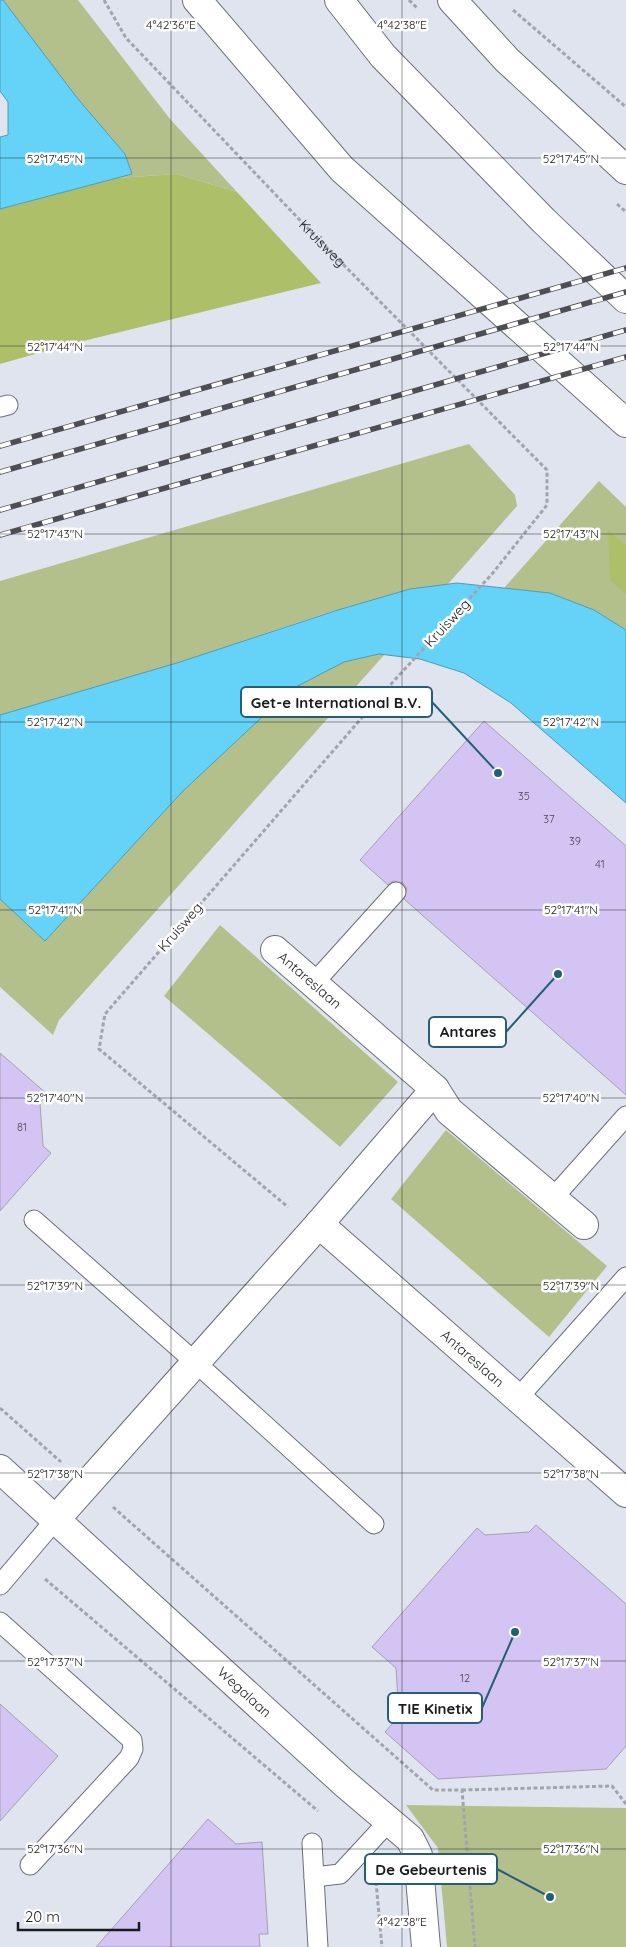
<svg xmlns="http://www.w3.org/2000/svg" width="626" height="1947" font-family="Quicksand,sans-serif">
  <rect width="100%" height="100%" fill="#e0e4ef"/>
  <g fill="#b4c08c">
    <polygon points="3,0 78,0 170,119 237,192 177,174 117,178 132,174 125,154 78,99"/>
    <path d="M469,444l46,51 2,11 -69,78c-81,12 -159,42 -237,68 -70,23 -141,42 -211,63v-134z"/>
    <polygon points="599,481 626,507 626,630 594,610 550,593 504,588"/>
    <polygon points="379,654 385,654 59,1020 53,1035 0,987 0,899 45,941 182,792 292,689 344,662"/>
    <polygon points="220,925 398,1082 340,1147 164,996"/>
    <polygon points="446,1130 607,1266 549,1337 391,1199"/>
    <polygon points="406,1805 626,1808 626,1947 447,1947 438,1848"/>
  </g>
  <g fill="#aebf6a">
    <polygon points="177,174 237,192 321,283 67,345 0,364 0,209 117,178"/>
    <polygon points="608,530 626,546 626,594 610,580"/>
  </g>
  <g fill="#65d2f7" stroke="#4e9bb6">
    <polygon points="0,0 3,0 78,99 125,154 132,174 0,209 0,137 8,135 8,102 0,91"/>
    <polygon points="457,583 550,593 594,610 626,630 626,803 511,703 464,673 420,659 379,654 344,662 292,689 182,792 45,941 0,899 0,715 180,662 338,610 410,589"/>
  </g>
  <g fill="#d3c4f4" stroke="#a5a1ad">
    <polygon points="484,721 626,846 626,1095 404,899 407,889 403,883 393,881 388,885 360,860"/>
    <polygon points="0,1053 47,1094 40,1103 43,1146 51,1153 0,1211"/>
    <polygon points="536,1525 626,1604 626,1746 606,1769 438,1779 385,1732 399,1716 396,1668 372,1647 477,1528 485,1535 529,1532"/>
    <polygon points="0,1704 58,1756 0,1821"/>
    <polygon points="208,1819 236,1844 262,1842 268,1934 259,1934 260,1947 96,1947"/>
  </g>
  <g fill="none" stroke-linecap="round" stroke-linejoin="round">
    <g stroke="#6c6f79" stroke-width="21">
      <g id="lane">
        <polyline points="0,407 8,405"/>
        <polyline points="313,984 396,892"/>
        <polyline points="553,1198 626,1116"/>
        <polyline points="34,1220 195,1362 374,1524"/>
        <polyline points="518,1398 626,1277"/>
        <polyline points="0,1585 56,1519"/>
        <polyline points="0,1622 132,1740 133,1749 129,1758 30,1865"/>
        <polyline points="312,1843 318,1947"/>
        <polyline points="314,1877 340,1874 389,1821"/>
      </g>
    </g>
    <g stroke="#6c6f79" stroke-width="30">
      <g id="street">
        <polyline points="452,0 507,60 626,170"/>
        <path id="s2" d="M275,950l160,139 14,22 135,114"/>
        <path id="s3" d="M319,1224l307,269"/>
        <path id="s4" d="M0,1469l343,313 67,57 8,16 8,92"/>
        <polyline points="56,1519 319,1224 435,1089"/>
      </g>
    </g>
    <g stroke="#6c6f79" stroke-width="30">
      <g id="highway">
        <polyline points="197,0 342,169 626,423"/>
        <polyline points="339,0 383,56 544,221 626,299"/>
      </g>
    </g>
    <g stroke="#a1a4ad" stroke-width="3" stroke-dasharray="4 2.5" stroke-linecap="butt">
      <path id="s1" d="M104,0l22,38 191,200 230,232v35l-55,69 -100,109 -287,331 -6,35 189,158"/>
      <polyline points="409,0 418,9"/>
      <polyline points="513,10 626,107"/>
      <polyline points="617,204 626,212"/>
      <polyline points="0,1408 61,1462"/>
      <polyline points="113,1507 433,1790 462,1790 475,1947"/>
      <polyline points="45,1579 318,1811"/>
      <polyline points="462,1790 612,1786 626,1804"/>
      <polyline points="376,1882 382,1947"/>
    </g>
    <use href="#lane" stroke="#fff" stroke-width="19"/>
    <use href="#street" stroke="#fff" stroke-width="28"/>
    <use href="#highway" stroke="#fff" stroke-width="28"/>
    <g stroke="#4c4e54" stroke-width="5.5">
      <g id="rail">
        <polyline points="0,446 626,268"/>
        <polyline points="0,472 626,292"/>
        <polyline points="0,510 626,330"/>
        <polyline points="0,535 626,357"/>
      </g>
    </g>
    <use href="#rail" stroke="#fff" stroke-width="4" stroke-dasharray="11" stroke-linecap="butt"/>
  </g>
  <path fill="none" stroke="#191b1f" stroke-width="1" stroke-opacity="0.45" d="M171,0v1947M402,0v1947M0,158h626M0,346h626M0,534h626M0,722h626M0,910h626M0,1098h626M0,1285h626M0,1473h626M0,1661h626M0,1849h626"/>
  <g text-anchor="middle" stroke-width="5" stroke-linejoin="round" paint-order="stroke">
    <g font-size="11" fill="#484554">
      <text x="524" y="800">35</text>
      <text x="549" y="823">37</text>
      <text x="575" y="845">39</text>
      <text x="600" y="868">41</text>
      <text x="22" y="1131">81</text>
      <text x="465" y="1682">12</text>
    </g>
    <g font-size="14" fill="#191b1f" stroke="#fff">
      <text dy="5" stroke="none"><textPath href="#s1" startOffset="328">Kruisweg</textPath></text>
      <text transform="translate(447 623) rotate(-47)" y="5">Kruisweg</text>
      <text transform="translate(180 927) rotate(-49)" y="5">Kruisweg</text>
      <text dy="5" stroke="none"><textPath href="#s2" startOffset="46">Antareslaan</textPath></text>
      <text dy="5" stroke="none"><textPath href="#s3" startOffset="204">Antareslaan</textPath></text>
      <text dy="5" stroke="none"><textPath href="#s4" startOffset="331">Wegalaan</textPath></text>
    </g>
  </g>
  <g font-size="12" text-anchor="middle" fill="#191b1f" stroke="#fff" stroke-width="5" stroke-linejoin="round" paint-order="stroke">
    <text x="171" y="29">4°42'36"E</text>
    <text x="402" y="29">4°42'38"E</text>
    <text x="55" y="163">52°17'45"N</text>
    <text x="571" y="163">52°17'45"N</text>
    <text x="55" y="351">52°17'44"N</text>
    <text x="571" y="351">52°17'44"N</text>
    <text x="55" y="538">52°17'43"N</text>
    <text x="571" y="538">52°17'43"N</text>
    <text x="55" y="726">52°17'42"N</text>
    <text x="571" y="726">52°17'42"N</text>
    <text x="55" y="914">52°17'41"N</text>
    <text x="571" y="914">52°17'41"N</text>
    <text x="55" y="1102">52°17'40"N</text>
    <text x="571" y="1102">52°17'40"N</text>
    <text x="55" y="1290">52°17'39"N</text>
    <text x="571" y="1290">52°17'39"N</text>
    <text x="55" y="1478">52°17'38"N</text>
    <text x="571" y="1478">52°17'38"N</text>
    <text x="55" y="1666">52°17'37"N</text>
    <text x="571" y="1666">52°17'37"N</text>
    <text x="55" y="1853">52°17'36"N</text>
    <text x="571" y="1853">52°17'36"N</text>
    <text x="402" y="1926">4°42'38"E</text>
  </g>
  <path fill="none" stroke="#245f77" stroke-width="2" d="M498 773L432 702M558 974L506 1032M515 1632L482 1708M550 1897L497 1869"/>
  <g fill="#245f77" stroke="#fff" stroke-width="2">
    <circle cx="498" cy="773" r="5"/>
    <circle cx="558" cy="974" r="5"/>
    <circle cx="515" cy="1632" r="5"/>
    <circle cx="550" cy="1897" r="5"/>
  </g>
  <g fill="#fff" stroke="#245f77" stroke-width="2">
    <rect x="241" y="687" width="191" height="30" rx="5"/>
    <rect x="429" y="1017" width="77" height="30" rx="5"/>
    <rect x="388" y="1693" width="94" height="30" rx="5"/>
    <rect x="365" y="1854" width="132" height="30" rx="5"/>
  </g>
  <g font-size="15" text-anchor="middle" font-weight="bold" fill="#191b1f">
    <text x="336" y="708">Get-e International B.V.</text>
    <text x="468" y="1037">Antares</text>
    <text x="435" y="1714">TIE Kinetix</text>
    <text x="431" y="1875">De Gebeurtenis</text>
  </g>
  <path d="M18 1922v8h121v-8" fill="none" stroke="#191b1f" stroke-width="2.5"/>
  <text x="25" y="1922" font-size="15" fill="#191b1f" stroke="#ffffff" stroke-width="4" paint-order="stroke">20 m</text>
</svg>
